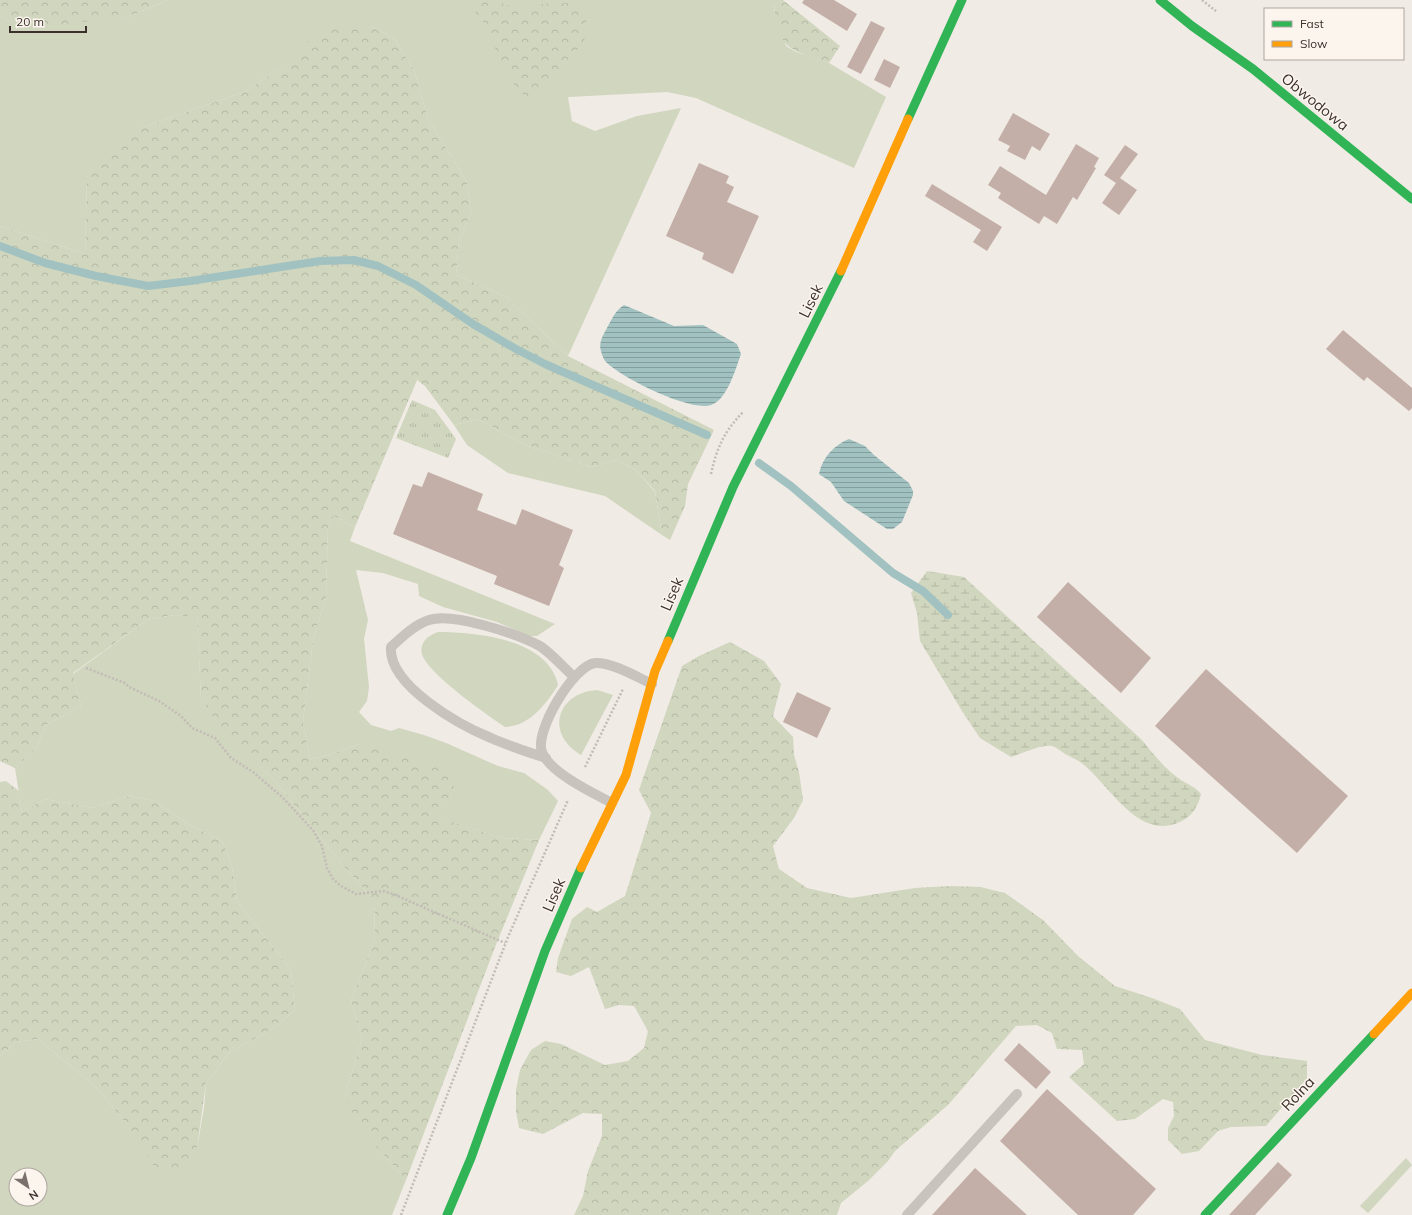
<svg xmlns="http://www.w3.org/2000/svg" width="1412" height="1215" font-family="Mulish,sans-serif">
  <defs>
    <pattern id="forest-crowns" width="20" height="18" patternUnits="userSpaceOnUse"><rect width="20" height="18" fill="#d1d6bf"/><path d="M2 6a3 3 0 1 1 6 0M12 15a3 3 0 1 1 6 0" fill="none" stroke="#b4b8a4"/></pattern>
    <pattern id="wetland-marsh" width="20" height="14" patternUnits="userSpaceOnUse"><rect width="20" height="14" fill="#d1d6bf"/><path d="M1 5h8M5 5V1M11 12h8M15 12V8" fill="none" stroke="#b4b8a4"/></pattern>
    <pattern id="park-tufts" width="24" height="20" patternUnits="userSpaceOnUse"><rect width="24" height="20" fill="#d1d6bf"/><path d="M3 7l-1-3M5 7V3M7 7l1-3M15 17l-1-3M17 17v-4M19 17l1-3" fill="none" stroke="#b4b8a4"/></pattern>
    <pattern id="water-rules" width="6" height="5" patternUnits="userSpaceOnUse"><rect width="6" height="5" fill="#a1c2c1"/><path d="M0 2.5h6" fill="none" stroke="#849e9d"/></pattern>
  </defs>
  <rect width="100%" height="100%" fill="#f0ebe5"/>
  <g fill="#d1d6bf" fill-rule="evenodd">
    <polygon points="169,0 774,0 774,10 786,46 796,52 829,63 886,97 854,168 696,98 667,92 568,97 572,121 595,131 637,116 681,108 568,356 505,296 456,275 459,241 471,213 467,182 428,119 414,70 394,38 370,26 281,67 247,91 143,127 87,177 85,254 0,226 0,15 9,22 127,17"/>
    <polygon points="478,419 525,445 591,467 617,460 637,471 655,492 662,535 605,496 508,473 467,445 454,425"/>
    <polygon points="334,516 355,527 350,541 555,624 537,636 529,636 497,622 443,607 419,596 418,584 383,573 356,570 368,620 364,639 369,687 367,701 359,712 371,725 391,731 399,728 424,735 446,743 498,766 524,773 548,790 558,801 539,840 502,838 439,818 438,813 452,797 359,744 328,755 310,759 303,722 313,640 326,597 328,525"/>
    <path d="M174,615l23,1 4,81 22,36 53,49 64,80 34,38 1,40 -24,60 11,39 -17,57 38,58 23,26 -14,35h-392v-159l16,-14 22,-3 58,48 28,34 73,27 7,-40 2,-25 23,-30 43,-24 23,-19 -4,-40 -54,-69 -5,-35 -10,-25 -35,-18 -33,-22 -25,-5 -36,12 -48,-9 -23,13 -7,-44 22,-21 9,-22 35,-19 -8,-32 74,-54zM16,1175h24v24h-24z"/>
    <path d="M438,632c39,0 110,7 120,53 -12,19 -28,41 -53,42 -18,-12 -77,-53 -83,-73 -3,-11 6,-19 16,-22z"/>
    <path d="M597,690l16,5 -32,60c-36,-21 -25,-62 16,-65z"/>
    <polygon points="1406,1158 1412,1165 1368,1213 1360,1206"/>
  </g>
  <g fill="url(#forest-crowns)">
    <polygon points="0,0 169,0 127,17 46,26 9,22 0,15"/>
    <polygon points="473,0 491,0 521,9 543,4 570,3 587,13 584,43 563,64 558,81 529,97 520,93 511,80 494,46 490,30 468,3"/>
    <path d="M774,0h9l57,46 -11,17c-40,-13 -54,-15 -55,-63z"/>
    <polygon points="334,25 370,26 394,38 414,70 428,119 467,182 471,213 459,241 456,275 505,296 568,356 714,430 688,484 685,506 670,540 662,535 655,491 637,471 617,460 591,467 525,445 478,419 454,425 425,386 417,380 355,527 334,516 328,525 326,597 313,640 303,722 310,759 328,755 359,744 432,765 455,779 452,797 439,813 440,818 502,838 539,840 497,942 406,1180 359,1127 345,1096 362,1039 351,1000 375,940 374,900 340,862 276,782 223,734 201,697 197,617 174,615 147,620 73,673 81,706 46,725 37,747 15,768 0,761 0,226 85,254 87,177 104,153 143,127 247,91 281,67 313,36"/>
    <polygon points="730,642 764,661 781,684 773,716 793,737 794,755 799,772 803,800 794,818 773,846 779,869 807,888 851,898 915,888 950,886 980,887 1005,893 1043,920 1078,956 1115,986 1152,998 1180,1009 1205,1040 1262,1055 1307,1061 1307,1078 1266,1126 1231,1127 1218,1131 1199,1151 1182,1154 1168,1140 1168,1128 1174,1116 1173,1102 1163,1099 1135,1119 1117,1121 1069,1077 1084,1064 1082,1050 1057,1049 1052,1033 1037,1025 1016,1026 949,1104 895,1151 888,1161 868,1181 841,1203 837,1215 574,1215 583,1196 588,1171 602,1136 602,1114 583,1113 543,1134 519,1128 516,1111 516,1090 520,1070 531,1050 545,1041 561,1044 605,1065 628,1061 644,1048 648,1031 634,1006 619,1005 605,1009 589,967 571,976 556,972 558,958 572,919 587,907 597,912 625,896 651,813 639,790 682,666 699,656"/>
    <polygon points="6,781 19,791 22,812 45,799 93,808 129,796 154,801 187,823 222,841 232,866 237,901 291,970 295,1010 272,1029 229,1053 206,1083 197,1148 178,1171 158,1172 124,1121 96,1087 38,1039 16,1042 0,1056 0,782"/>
  </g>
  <path fill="url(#wetland-marsh)" d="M927,571l37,6 178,163c11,14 24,30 39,40 8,5 14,7 20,14 -3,13 -9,22 -21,28 -42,19 -69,-35 -97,-58 -5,-4 -12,-7 -18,-10 -4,-3 -9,-7 -13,-8 -11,-2 -31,8 -41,11l-31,-19 -18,-27 -42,-70 -3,-28 -6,-20z"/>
  <polygon fill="url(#park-tufts)" points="412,400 435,410 456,439 448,458 396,438"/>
  <g fill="url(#water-rules)">
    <path d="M624,305l50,21 29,-1 34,19 4,10c-5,14 -14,46 -30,51 -21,7 -89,-27 -105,-43 -2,-2 -4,-7 -5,-11 -3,-9 3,-17 7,-25 5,-9 8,-16 16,-21z"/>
    <path d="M849,439l16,7 9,9 35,28 4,8v4l-11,27 -9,7h-6l-43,-28 -13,-19 -12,-8c3,-16 15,-29 30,-35z"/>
  </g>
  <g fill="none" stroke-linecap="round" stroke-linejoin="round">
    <g stroke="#a1c2c1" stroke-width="8">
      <polyline points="0,246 45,263 96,276 148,286 190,281 320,261 354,260 378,266 416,285 473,324 516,349 545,364 707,435"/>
      <polyline points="759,463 791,486 893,573 923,591 948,615"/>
    </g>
  </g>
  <g fill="#c3afa7">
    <polygon points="804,0 834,0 857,14 847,31 802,3"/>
    <polygon points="871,21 885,28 861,74 847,67"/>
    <polygon points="884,59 900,67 890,88 874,80"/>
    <polygon points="1013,113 1050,134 1040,151 1032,146 1025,160 1007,151 1010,146 998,140"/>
    <polygon points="1076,144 1099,158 1094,167 1096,168 1077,200 1073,197 1057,224 1044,216 1039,224 998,198 1001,193 988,185 1000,166 1046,195"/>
    <polygon points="1125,145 1138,154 1120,178 1137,190 1119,215 1102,203 1116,183 1104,175"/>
    <polygon points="699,163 729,176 726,183 734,187 727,202 759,216 733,274 702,259 704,253 666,236"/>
    <polygon points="932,184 1002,227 987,251 973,242 981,230 925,196"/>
    <polygon points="1343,330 1412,388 1412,408 1409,411 1367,377 1364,381 1326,349"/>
    <polygon points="428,472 483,494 477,510 516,525 522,509 573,530 559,565 564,568 549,606 494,584 497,576 393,534 413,484 422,487"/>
    <polygon points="1068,582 1151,658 1121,693 1037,617"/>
    <polygon points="1206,669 1348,796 1297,853 1155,726"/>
    <polygon points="797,692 831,708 817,738 783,722"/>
    <polygon points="1019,1043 1051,1072 1036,1089 1004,1060"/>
    <polygon points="1047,1089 1156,1189 1133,1215 1078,1215 1000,1141"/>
    <polygon points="1278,1162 1292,1175 1255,1215 1229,1215"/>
    <polygon points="975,1168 1027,1215 932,1215"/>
  </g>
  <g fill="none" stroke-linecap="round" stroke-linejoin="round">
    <g stroke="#c2bbb6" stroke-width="2.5" stroke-dasharray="2 2" stroke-linecap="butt">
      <polyline points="1202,0 1216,11"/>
      <path d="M711,474c6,-27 13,-42 32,-62"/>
      <polyline points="86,668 125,683 129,687 159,701 181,716 192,728 215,738 231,758 253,772 282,797 313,830 322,846 327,868 333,879 341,886 356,894 383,891 393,894 505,943"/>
      <polyline points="585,767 623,689"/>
      <polyline points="401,1215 508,937 568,800"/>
    </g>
    <g stroke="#c9c3be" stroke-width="10">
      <path d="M546,758c-18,-6 -37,-12 -55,-20 -32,-13 -103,-53 -100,-91 11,-10 23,-22 38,-27 24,-8 88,14 111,26 12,8 23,21 34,31"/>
      <path d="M612,803c-19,-10 -62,-30 -70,-51 -8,-20 31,-86 53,-89 17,-1 42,14 57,21"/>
      <polyline points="907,1215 1017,1094"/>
    </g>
    <g stroke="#30b455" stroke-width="9">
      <polyline points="1160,0 1192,26 1253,69 1412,199"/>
      <polyline points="908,119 962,0"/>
      <polyline points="668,641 733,487 841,271"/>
      <polyline points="447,1215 471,1158 545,951 581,868"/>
      <polyline points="1205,1215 1374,1034"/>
    </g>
    <g stroke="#ff9f0a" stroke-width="9">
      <polyline points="841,271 908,119"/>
      <polyline points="581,868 626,775 655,671 668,641"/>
      <polyline points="1374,1034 1412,993"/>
    </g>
  </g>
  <g text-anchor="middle" stroke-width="3" stroke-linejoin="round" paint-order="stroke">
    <g font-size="15" fill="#3b302b" stroke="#fbf5ee">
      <text transform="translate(1315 102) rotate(39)" y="5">Obwodowa</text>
      <text transform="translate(811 301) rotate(-64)" y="5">Lisek</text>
      <text transform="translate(672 594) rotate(-67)" y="5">Lisek</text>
      <text transform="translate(554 895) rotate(-67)" y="5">Lisek</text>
      <text transform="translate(1298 1094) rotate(-47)" y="5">Rolna</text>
    </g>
  </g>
  <rect x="1264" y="8" width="140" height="52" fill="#fbf5ee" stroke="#aea6a0"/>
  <rect x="1272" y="21" width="20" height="6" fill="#30b455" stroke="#aea6a0"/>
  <text x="1300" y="28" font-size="12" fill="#3b302b">Fast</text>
  <rect x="1272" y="41" width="20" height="6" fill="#ff9f0a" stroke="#aea6a0"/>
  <text x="1300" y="48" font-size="12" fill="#3b302b">Slow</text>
  <g transform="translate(28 1187) rotate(145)"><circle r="19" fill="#fbf5ee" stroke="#aea6a0"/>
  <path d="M0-3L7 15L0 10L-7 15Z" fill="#7a716c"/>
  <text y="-6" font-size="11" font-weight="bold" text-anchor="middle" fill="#3b302b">N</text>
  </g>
  <path d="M10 26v6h76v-6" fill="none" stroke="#3b302b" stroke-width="2"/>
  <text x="16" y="26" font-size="12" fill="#3b302b" stroke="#fbf5ee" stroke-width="3" paint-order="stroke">20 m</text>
</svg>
